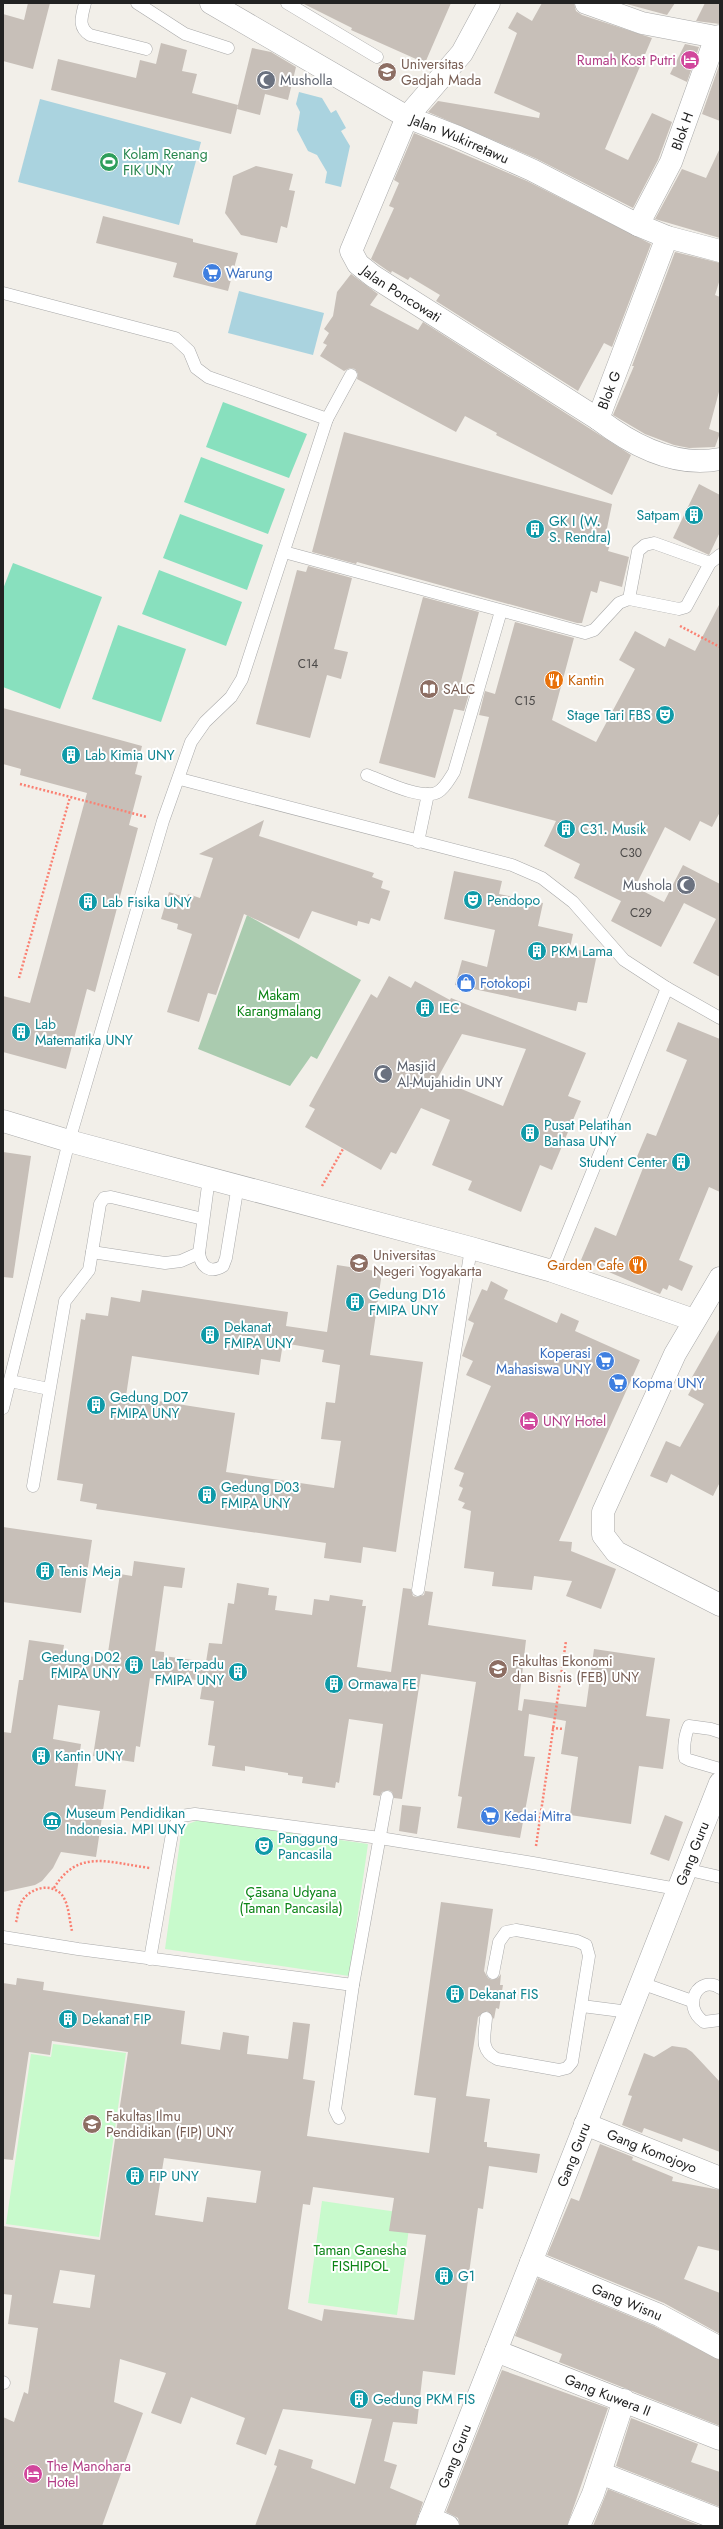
<svg xmlns="http://www.w3.org/2000/svg" width="723" height="2529" font-family="Jost,sans-serif">
  <rect width="100%" height="100%" fill="#f2efe9"/>
  <polygon fill="#aacbaf" points="247,915 361,980 317,1059 311,1056 290,1086 198,1049"/>
  <g fill="#c8facc">
    <polygon points="199,1820 368,1844 349,1976 165,1949 181,1834 188,1824"/>
    <polygon points="53,2044 126,2053 99,2237 6,2224 31,2054 51,2057"/>
    <polygon points="322,2201 411,2214 397,2315 308,2303"/>
  </g>
  <g fill="#88e0be">
    <polygon points="223,402 307,434 289,478 206,447"/>
    <polygon points="201,457 285,489 268,534 184,502"/>
    <polygon points="180,514 263,545 247,590 163,558"/>
    <polygon points="13,563 102,597 60,709 3,687 3,589"/>
    <polygon points="159,570 242,602 226,646 142,614"/>
    <polygon points="118,625 186,649 161,722 92,699"/>
  </g>
  <g fill="#aad3df">
    <polygon points="299,92 322,98 331,113 336,110 346,128 341,131 350,146 341,187 325,183 327,172 317,155 308,151 297,130 300,112 296,104"/>
    <polygon points="40,99 201,142 179,225 18,182"/>
    <polygon points="239,291 324,313 313,355 228,333"/>
  </g>
  <g fill="#c7bfb8" fill-rule="evenodd">
    <polygon points="28,3 50,3 33,69 3,61 3,14 24,20"/>
    <polygon points="302,3 451,3 425,63 351,30 352,28"/>
    <polygon points="542,3 574,3 576,11 582,15 652,38 605,149 628,160 652,113 672,122 658,160 633,208 537,159 428,112 438,101 539,118 540,113 494,93 517,33 508,28 517,12 532,21"/>
    <polygon points="623,3 675,3 667,15"/>
    <polygon points="705,3 720,3 720,24 696,21"/>
    <polygon points="161,43 187,50 182,71 197,74 192,93 238,105 231,134 51,90 58,59 136,78 140,60 156,64"/>
    <polygon points="685,44 699,47 687,82 670,74"/>
    <polygon points="252,48 271,52 296,67 288,100 265,94 260,115 237,109"/>
    <polygon points="720,63 720,121 702,114"/>
    <polygon points="414,133 527,181 651,244 612,347 604,343 578,391 436,301 440,295 410,277 408,280 392,271 391,273 371,259 394,208 389,206 399,183 394,180"/>
    <polygon points="720,148 720,238 655,219 682,169 706,178"/>
    <polygon points="256,166 293,174 289,190 295,191 287,228 281,226 277,243 241,235 225,213 233,176"/>
    <polygon points="103,216 193,239 193,242 238,253 228,291 173,277 177,263 96,243"/>
    <polygon points="675,252 720,263 720,279 715,295 720,297 720,388 709,429 720,433 715,447 689,448 674,445 645,434 613,415 634,366 632,366"/>
    <polygon points="351,274 378,294 370,305 418,330 423,322 631,455 612,495 496,435 497,433 465,416 456,432 357,379 358,374 355,369 350,368 344,371 320,356 327,345 323,343 329,333 324,329 333,316 337,292"/>
    <polygon points="344,432 612,504 605,538 611,540 608,551 629,557 622,587 600,581 597,593 591,591 582,623 577,623 357,562 356,564 312,552"/>
    <polygon points="699,484 720,495 720,532 709,555 673,538"/>
    <polygon points="308,566 352,578 334,649 348,652 341,679 327,675 310,738 256,724 297,570 306,572"/>
    <polygon points="423,597 479,612 460,685 471,687 464,711 454,709 435,778 379,763"/>
    <polygon points="720,603 720,812 712,827 700,821 690,841 665,827 635,887 664,902 683,865 720,884 720,977 693,963 716,919 684,903 661,947 611,921 621,901 574,878 580,864 544,846 556,821 468,798 489,717 479,715 485,691 495,694 515,622 574,638 552,720 596,742 635,669 619,660 635,631 665,647 669,638 695,651"/>
    <polygon points="3,708 142,746 135,774 142,776 129,825 138,828 95,992 87,989 66,1069 3,1052 3,996 30,1003 87,793 20,775 21,769 3,764"/>
    <polygon points="264,820 259,836 374,873 372,877 383,881 381,888 390,891 380,921 371,918 369,924 358,921 357,926 312,911 299,939 244,914 216,995 208,993 199,1022 167,1012 192,934 177,929 178,924 161,919 169,892 187,898 188,894 200,898 213,858 199,854"/>
    <polygon points="454,871 502,881 499,894 543,903 538,926 573,934 570,948 597,954 587,1003 578,1002 576,1011 455,985 462,960 487,967 495,930 444,919"/>
    <path d="M389,976l22,12 4,-7 35,19 1,-2 135,55 -18,43 13,5 -29,69 -12,-5 -19,47 -53,-22 4,-9 -40,-16 18,-45 -29,-12 -25,46 -5,-2 -10,18 -76,-43 10,-18 -6,-3 62,-112 6,4zM462,1034l64,15 -23,57 -66,-27z"/>
    <polygon points="678,1022 720,1039 720,1192 709,1187 679,1260 693,1266 682,1291 669,1285 667,1290 663,1288 660,1294 581,1260 595,1227 616,1236 645,1163 636,1159 647,1133 656,1136 687,1060 666,1051"/>
    <polygon points="3,1152 31,1156 13,1278 3,1277"/>
    <path d="M337,1265l45,7 -12,83 53,7 -27,190 -33,-5 -2,16 -37,-5 2,-15 -230,-34 1,-5 -17,-3 3,-17 -26,-4 24,-161 4,1 1,-7 22,3 3,-19 29,5 2,-12 146,22 -2,14 41,6zM283,1343l41,7 -2,12 18,3 -5,38 -9,-1 -5,37 20,2 -7,47 -108,-16 9,-59 -109,-17 6,-40 127,19 2,-16 19,3z"/>
    <polygon points="491,1281 508,1290 504,1299 557,1323 561,1313 579,1321 575,1331 640,1360 559,1541 572,1542 571,1551 616,1569 601,1609 566,1596 572,1581 534,1576 532,1590 492,1586 494,1572 464,1568 471,1511 462,1508 465,1503 458,1500 463,1488 459,1486 464,1473 454,1469 491,1386 466,1375 473,1361 462,1356 474,1323 468,1320 482,1289 487,1291"/>
    <polygon points="720,1328 720,1482 713,1496 671,1474 667,1483 650,1476 666,1441 680,1447 704,1404 688,1395 697,1379 692,1377"/>
    <polygon points="3,1527 92,1540 81,1613 3,1602"/>
    <polygon points="134,1561 185,1568 182,1588 164,1586 155,1651 164,1652 164,1656 206,1662 209,1643 222,1644 228,1603 234,1604 237,1583 269,1588 268,1595 277,1596 275,1610 312,1615 314,1599 329,1601 330,1595 363,1600 362,1606 366,1606 357,1667 391,1672 403,1588 411,1589 413,1596 417,1597 424,1595 425,1591 433,1592 428,1625 526,1640 518,1710 522,1711 524,1699 586,1707 594,1649 655,1658 646,1716 670,1719 663,1769 639,1766 631,1824 570,1815 578,1757 561,1754 566,1721 529,1714 524,1756 535,1757 520,1838 457,1828 462,1797 458,1796 476,1682 421,1674 402,1799 394,1798 392,1792 388,1790 382,1792 380,1796 373,1795 383,1724 349,1719 339,1783 336,1782 335,1788 302,1783 303,1777 288,1775 288,1773 245,1766 245,1771 212,1766 215,1746 208,1745 214,1701 200,1699 203,1681 161,1675 160,1680 150,1678 140,1747 136,1746 134,1762 93,1756 100,1711 58,1705 53,1739 81,1744 75,1786 106,1790 96,1857 61,1852 53,1868 42,1881 35,1885 3,1892 3,1732 11,1733 19,1680 23,1680 29,1640 64,1645 63,1652 107,1659 120,1574 132,1576"/>
    <polygon points="402,1805 421,1807 417,1834 399,1831"/>
    <polygon points="665,1815 683,1822 669,1861 650,1854"/>
    <path d="M441,1902l52,7 -9,62 4,7 4,2 6,-2 3,-4 -1,11h3l-4,24 -3,-1 -2,11 -7,-8 -9,6 -12,79 24,3 -6,43h3v5l53,7 -3,19 -48,-7 -6,43 -5,-1 -23,167 -32,-4 -6,53 -24,-2 -9,39 13,4 -7,23 33,14 -8,24h-160l22,-60 -3,-1 5,-16 34,11 -2,8 44,16 17,-65 -89,-10 -17,46 -30,-11 9,-26 -54,-21 -10,27 -30,-11 15,-40 -46,-14 -6,43 29,11 -41,113h-99v-109l11,5 10,-30 4,2 10,-66 -30,-4 4,-29 -9,-1v-68l97,14 28,-188 -76,-11 -2,14 -21,-3 -16,108 -10,-1v-176l13,2 1,-7 27,4 -1,8 142,21 -4,33 39,6 3,-18 26,4 -2,18 41,5 5,-37 17,2 -7,55 12,2 -8,55 122,17 7,-55 -22,-3zM164,2158l97,13 -5,32 -49,-6 -4,25 -48,-7zM313,2187l81,11 -5,33 37,4 -12,85 -90,-11 -2,12 -34,-12 15,-105 7,1zM60,2270l35,5 -5,33 -37,-5z"/>
    <polygon points="672,2046 686,2048 692,2052 720,2082 720,2152 683,2138 682,2142 644,2128 642,2133 622,2125 632,2096 628,2095 644,2053 654,2057"/>
    <polygon points="600,2144 633,2157 632,2160 673,2177 672,2181 720,2190 720,2251 698,2246 684,2279 720,2293 720,2334 664,2303 547,2255 571,2198 579,2201"/>
    <polygon points="538,2278 654,2326 720,2360 720,2426 559,2362 562,2354 515,2336"/>
    <polygon points="502,2370 608,2408 567,2526 460,2526 458,2518 446,2512"/>
    <polygon points="631,2418 698,2444 691,2462 720,2472 720,2507 616,2466"/>
    <polygon points="608,2489 701,2526 593,2526"/>
  </g>
  <g fill="none" stroke-linecap="round" stroke-linejoin="round">
    <g stroke="#a9a9a9" stroke-width="13">
      <g id="lane">
        <path d="M85,3c-3,13 -8,24 5,32l56,14"/>
        <polyline points="137,3 185,34 228,48"/>
        <polyline points="287,3 377,57"/>
        <polyline points="3,293 175,338 189,351 196,368 208,377 327,419"/>
        <polyline points="284,552 585,633 594,630 619,603 629,599 679,609 686,607 710,563 720,555"/>
        <polyline points="629,599 638,551 645,545 654,543 710,563"/>
        <path d="M367,775c16,6 56,26 71,17 7,-4 12,-14 16,-20l47,-161"/>
        <polyline points="180,779 512,865 542,878 573,902 624,960 667,988 720,1018"/>
        <polyline points="418,842 428,794"/>
        <path d="M209,1178l-10,75c2,14 11,21 24,13l3,-8 12,-73"/>
        <polyline points="92,1252 165,1263 181,1261 199,1253"/>
        <polyline points="552,1271 667,988"/>
        <polyline points="10,1381 49,1389"/>
        <polyline points="3,1408 69,1141 163,821 191,742 205,722 231,697 242,679 327,419 351,375"/>
        <polyline points="33,1486 65,1301 89,1270 100,1204 104,1198 111,1197 203,1219"/>
        <polyline points="418,1590 471,1248"/>
        <path d="M720,1732l-9,-3 -22,-3c-4,8 -6,22 -4,32l4,2 31,9"/>
        <polyline points="685,1869 720,1877"/>
        <polyline points="3,1937 78,1949 353,1985"/>
        <polyline points="150,1959 173,1828 181,1816 195,1814 380,1838 533,1863 677,1889"/>
        <polyline points="641,1983 692,2001"/>
        <path d="M720,1988c-20,-14 -40,17 -16,34l16,-2"/>
        <polyline points="582,2006 629,2012"/>
        <path d="M486,2018c-1,17 -7,32 11,41l62,11 8,-2 5,-6 17,-106 -3,-11 -9,-4 -61,-11 -10,2 -7,10 -6,31"/>
        <polyline points="339,2118 335,2110 353,1985 387,1797"/>
        <polyline points="3,2382 4,2383"/>
      </g>
    </g>
    <g stroke="#a9a9a9" stroke-width="23">
      <g id="street">
        <path id="s1" d="M211,3l196,114 51,20 74,33 106,55 29,12 53,14"/>
        <path id="s2" d="M489,3l-27,50 -55,64 -56,134 7,13 15,12 225,143"/>
        <polyline points="586,3 642,23 716,37"/>
        <path id="s3" d="M638,225l33,-63 45,-125 4,-1"/>
        <path d="M667,237l-69,182c34,26 78,49 122,40"/>
        <polyline points="3,1121 69,1141 471,1248 552,1271 694,1320"/>
        <polyline points="720,1278 675,1354 603,1512 603,1535 616,1552 720,1605"/>
        <path id="s4" d="M585,2124l135,54"/>
        <path id="s5" d="M531,2262l128,53 61,33"/>
        <path id="s6" d="M496,2351l224,88"/>
        <polyline points="600,2473 720,2520"/>
        <polyline points="430,2518 448,2526"/>
        <path id="s7" d="M427,2526l293,-743"/>
        <polyline points="579,2526 593,2494 624,2400"/>
      </g>
    </g>
    <g stroke="#fa8072" stroke-width="2.5" stroke-dasharray="2 2" stroke-linecap="butt">
      <polyline points="680,626 720,647"/>
      <polyline points="20,784 147,817"/>
      <polyline points="19,978 70,797"/>
      <polyline points="322,1186 343,1149"/>
      <polyline points="552,1728 564,1729"/>
      <polyline points="536,1846 566,1641"/>
      <path d="M54,1888c24,-40 56,-25 96,-20"/>
      <path d="M16,1922c2,-6 2,-15 6,-21 8,-13 29,-19 40,-6 7,9 7,24 10,36"/>
    </g>
    <use href="#lane" stroke="#fff" stroke-width="12"/>
    <use href="#street" stroke="#fff" stroke-width="22"/>
  </g>
  <defs>
    <g id="hotel-disc" transform="scale(1)"><circle r="9.5" fill="#d1479c" stroke="#fff"/><path d="M-6-4.5h1.5V1H6V5H4.5V3h-9V5H-6ZM-4 0a1.8 1.8 0 1 1 3.6 0ZM.5 0V-2.5h3Q6-2.5 6 0Z" fill="#fff"/></g>
    <g id="university-disc" transform="scale(1)"><circle r="9.5" fill="#8d6e63" stroke="#fff"/><path d="M0-5L7-2L0 1L-7-2ZM-4 1L0 2.5L4 1V4Q0 6-4 4Z" fill="#fff"/></g>
    <g id="mosque-disc" transform="scale(1)"><circle r="9.5" fill="#6b7280" stroke="#fff"/><path d="M3.5-4.9A6 6 0 1 0 3.5 4.9A5 5 0 1 1 3.5-4.9Z" fill="#fff"/></g>
    <g id="stadium-disc" transform="scale(1)"><circle r="9.5" fill="#2e9e5b" stroke="#fff"/><path d="M0-5a6.5 5 0 1 0 0 10a6.5 5 0 1 0 0-10ZM-3.5-1.8h7v3.6h-7Z" fill="#fff"/></g>
    <g id="supermarket-disc" transform="scale(1)"><circle r="9.5" fill="#3f7fe0" stroke="#fff"/><path d="M-6-5.5h2.5l.6 2H6L4.5 2H-2.5L-4.4-4H-6ZM-1.5 3.2a1.3 1.3 0 1 0 .1 0ZM3 3.2a1.3 1.3 0 1 0 .1 0Z" fill="#fff"/></g>
    <g id="building-disc" transform="scale(1)"><circle r="9.5" fill="#0f9aa8" stroke="#fff"/><path d="M-4-6H4V6H1V3H-1V6H-4ZM-2.5-4.3h1.7v1.8h-1.7ZM.8-4.3h1.7v1.8H.8ZM-2.5-1h1.7V.8h-1.7ZM.8-1h1.7V.8H.8Z" fill="#fff"/></g>
    <g id="restaurant-disc" transform="scale(1)"><circle r="9.5" fill="#e8710a" stroke="#fff"/><path d="M-5-6h1v4h1v-4h1v4h1v-4h1v5L-1.5 .5V6h-2V.5L-5-1ZM5-6V6H3V1.5H1.5Q1.5-4 5-6Z" fill="#fff"/></g>
    <g id="library-disc" transform="scale(1)"><circle r="9.5" fill="#8d6e63" stroke="#fff"/><path d="M-6-4Q-3-5.5-.7-3.5V5Q-3 3-6 4ZM6-4Q3-5.5 .7-3.5V5Q3 3 6 4Z" fill="#fff"/></g>
    <g id="theatre-disc" transform="scale(1)"><circle r="9.5" fill="#0f9aa8" stroke="#fff"/><path d="M-5-5.5Q0-4 5-5.5V0Q5 5 0 6Q-5 5-5 0ZM-3.3-2.5H-1v1.5H-3.3ZM1-2.5H3.3v1.5H1ZM-2.8 1Q0 5.5 2.8 1Z" fill="#fff"/></g>
    <g id="shop-disc" transform="scale(1)"><circle r="9.5" fill="#3f7fe0" stroke="#fff"/><path d="M-5-2.5h2.3a2.7 3.5 0 0 1 5.4 0H5L5.5 6h-11ZM-1.5-2.5h3a1.5 2.3 0 0 0-3 0Z" fill="#fff"/></g>
    <g id="museum-disc" transform="scale(1)"><circle r="9.5" fill="#0f9aa8" stroke="#fff"/><path d="M0-6L6-3V-2H-6V-3ZM-5-1h2V3h-2ZM-1-1h2V3h-2ZM3-1h2V3H3ZM-6 4H6V6H-6Z" fill="#fff"/></g>
  </defs>
  <g fill-rule="evenodd">
    <use href="#hotel-disc" x="690" y="60"/>
    <use href="#university-disc" x="387" y="72"/>
    <use href="#mosque-disc" x="266" y="80"/>
    <use href="#stadium-disc" x="109" y="162"/>
    <use href="#supermarket-disc" x="212" y="273"/>
    <use href="#building-disc" x="694" y="515"/>
    <use href="#building-disc" x="535" y="529"/>
    <use href="#restaurant-disc" x="554" y="680"/>
    <use href="#library-disc" x="429" y="689"/>
    <use href="#theatre-disc" x="665" y="715"/>
    <use href="#building-disc" x="71" y="755"/>
    <use href="#building-disc" x="566" y="829"/>
    <use href="#mosque-disc" x="686" y="885"/>
    <use href="#theatre-disc" x="473" y="900"/>
    <use href="#building-disc" x="88" y="902"/>
    <use href="#building-disc" x="537" y="951"/>
    <use href="#shop-disc" x="466" y="983"/>
    <use href="#building-disc" x="425" y="1008"/>
    <use href="#building-disc" x="21" y="1032"/>
    <use href="#mosque-disc" x="383" y="1074"/>
    <use href="#building-disc" x="530" y="1133"/>
    <use href="#building-disc" x="681" y="1162"/>
    <use href="#university-disc" x="359" y="1263"/>
    <use href="#restaurant-disc" x="638" y="1265"/>
    <use href="#building-disc" x="355" y="1302"/>
    <use href="#building-disc" x="210" y="1335"/>
    <use href="#supermarket-disc" x="605" y="1361"/>
    <use href="#supermarket-disc" x="618" y="1383"/>
    <use href="#building-disc" x="96" y="1405"/>
    <use href="#hotel-disc" x="529" y="1421"/>
    <use href="#building-disc" x="207" y="1495"/>
    <use href="#building-disc" x="45" y="1571"/>
    <use href="#building-disc" x="134" y="1665"/>
    <use href="#university-disc" x="498" y="1669"/>
    <use href="#building-disc" x="238" y="1672"/>
    <use href="#building-disc" x="334" y="1684"/>
    <use href="#building-disc" x="41" y="1756"/>
    <use href="#supermarket-disc" x="490" y="1816"/>
    <use href="#museum-disc" x="52" y="1821"/>
    <use href="#theatre-disc" x="264" y="1846"/>
    <use href="#building-disc" x="455" y="1994"/>
    <use href="#building-disc" x="68" y="2019"/>
    <use href="#university-disc" x="92" y="2124"/>
    <use href="#building-disc" x="135" y="2176"/>
    <use href="#building-disc" x="444" y="2276"/>
    <use href="#building-disc" x="359" y="2399"/>
    <use href="#hotel-disc" x="33" y="2474"/>
  </g>
  <g text-anchor="middle" stroke-width="4" stroke-linejoin="round" paint-order="stroke">
    <g font-size="12" fill="#4b4948">
      <text x="308" y="668">C14</text>
      <text x="525" y="705">C15</text>
      <text x="631" y="857">C30</text>
      <text x="641" y="917">C29</text>
    </g>
    <g font-size="14" fill="#b23c85" stroke="#fff" text-anchor="start">
      <text x="676" y="65" text-anchor="end">Rumah Kost Putri</text>
      <text x="543" y="1426">UNY Hotel</text>
      <text x="47" y="2471">The Manohara<tspan x="47" dy="16">Hotel</tspan></text>
    </g>
    <g font-size="14" fill="#785e54" stroke="#fff" text-anchor="start">
      <text x="401" y="69">Universitas<tspan x="401" dy="16">Gadjah Mada</tspan></text>
      <text x="443" y="694">SALC</text>
      <text x="373" y="1260">Universitas<tspan x="373" dy="16">Negeri Yogyakarta</tspan></text>
      <text x="512" y="1666">Fakultas Ekonomi<tspan x="512" dy="16">dan Bisnis (FEB) UNY</tspan></text>
      <text x="106" y="2121">Fakultas Ilmu<tspan x="106" dy="16">Pendidikan (FIP) UNY</tspan></text>
    </g>
    <g font-size="14" fill="#5b616d" stroke="#fff" text-anchor="start">
      <text x="280" y="85">Musholla</text>
      <text x="672" y="890" text-anchor="end">Mushola</text>
      <text x="397" y="1071">Masjid<tspan x="397" dy="16">Al-Mujahidin UNY</tspan></text>
    </g>
    <g font-size="14" fill="#222" stroke="#fff">
      <text dy="5" stroke="none"><textPath href="#s3" startOffset="104">Blok H</textPath></text>
      <text dy="5" stroke="none"><textPath href="#s1" startOffset="284">Jalan Wukirretawu</textPath></text>
      <text dy="5" stroke="none"><textPath href="#s2" startOffset="354">Jalan Poncowati</textPath></text>
      <text transform="translate(609 390) rotate(-69)" y="5">Blok G</text>
      <text dy="5" stroke="none"><textPath href="#s7" startOffset="723">Gang Guru</textPath></text>
      <text dy="5" stroke="none"><textPath href="#s4" startOffset="72">Gang Komojoyo</textPath></text>
      <text dy="5" stroke="none"><textPath href="#s7" startOffset="399">Gang Guru</textPath></text>
      <text dy="5" stroke="none"><textPath href="#s5" startOffset="104">Gang Wisnu</textPath></text>
      <text dy="5" stroke="none"><textPath href="#s6" startOffset="120">Gang Kuwera II</textPath></text>
      <text dy="5" stroke="none"><textPath href="#s7" startOffset="75">Gang Guru</textPath></text>
    </g>
    <g font-size="14" fill="#27864d" stroke="#fff" text-anchor="start">
      <text x="123" y="159">Kolam Renang<tspan x="123" dy="16">FIK UNY</tspan></text>
    </g>
    <g font-size="14" fill="#366cbe" stroke="#fff" text-anchor="start">
      <text x="226" y="278">Warung</text>
      <text x="480" y="988">Fotokopi</text>
      <text x="591" y="1358" text-anchor="end">Koperasi<tspan x="591" dy="16">Mahasiswa UNY</tspan></text>
      <text x="632" y="1388">Kopma UNY</text>
      <text x="504" y="1821">Kedai Mitra</text>
    </g>
    <g font-size="14" fill="#0d838f" stroke="#fff" text-anchor="start">
      <text x="680" y="520" text-anchor="end">Satpam</text>
      <text x="549" y="526">GK I (W.<tspan x="549" dy="16">S. Rendra)</tspan></text>
      <text x="651" y="720" text-anchor="end">Stage Tari FBS</text>
      <text x="85" y="760">Lab Kimia UNY</text>
      <text x="580" y="834">C31. Musik</text>
      <text x="487" y="905">Pendopo</text>
      <text x="102" y="907">Lab Fisika UNY</text>
      <text x="551" y="956">PKM Lama</text>
      <text x="439" y="1013">IEC</text>
      <text x="35" y="1029">Lab<tspan x="35" dy="16">Matematika UNY</tspan></text>
      <text x="544" y="1130">Pusat Pelatihan<tspan x="544" dy="16">Bahasa UNY</tspan></text>
      <text x="667" y="1167" text-anchor="end">Student Center</text>
      <text x="369" y="1299">Gedung D16<tspan x="369" dy="16">FMIPA UNY</tspan></text>
      <text x="224" y="1332">Dekanat<tspan x="224" dy="16">FMIPA UNY</tspan></text>
      <text x="110" y="1402">Gedung D07<tspan x="110" dy="16">FMIPA UNY</tspan></text>
      <text x="221" y="1492">Gedung D03<tspan x="221" dy="16">FMIPA UNY</tspan></text>
      <text x="59" y="1576">Tenis Meja</text>
      <text x="120" y="1662" text-anchor="end">Gedung D02<tspan x="120" dy="16">FMIPA UNY</tspan></text>
      <text x="224" y="1669" text-anchor="end">Lab Terpadu<tspan x="224" dy="16">FMIPA UNY</tspan></text>
      <text x="348" y="1689">Ormawa FE</text>
      <text x="55" y="1761">Kantin UNY</text>
      <text x="66" y="1818">Museum Pendidikan<tspan x="66" dy="16">Indonesia. MPI UNY</tspan></text>
      <text x="278" y="1843">Panggung<tspan x="278" dy="16">Pancasila</tspan></text>
      <text x="469" y="1999">Dekanat FIS</text>
      <text x="82" y="2024">Dekanat FIP</text>
      <text x="149" y="2181">FIP UNY</text>
      <text x="458" y="2281">G1</text>
      <text x="373" y="2404">Gedung PKM FIS</text>
    </g>
    <g font-size="14" fill="#c56008" stroke="#fff" text-anchor="start">
      <text x="568" y="685">Kantin</text>
      <text x="624" y="1270" text-anchor="end">Garden Cafe</text>
    </g>
    <g font-size="14" fill="#0c8416" stroke="#fff">
      <text x="279" y="1000">Makam<tspan x="279" dy="16">Karangmalang</tspan></text>
      <text x="291" y="1897">Çāsana Udyana<tspan x="291" dy="16">(Taman Pancasila)</tspan></text>
      <text x="360" y="2255">Taman Ganesha<tspan x="360" dy="16">FISHIPOL</tspan></text>
    </g>
  </g>
  <rect width="723" height="2529" fill="none" stroke="#222222" stroke-width="8"/>
</svg>
